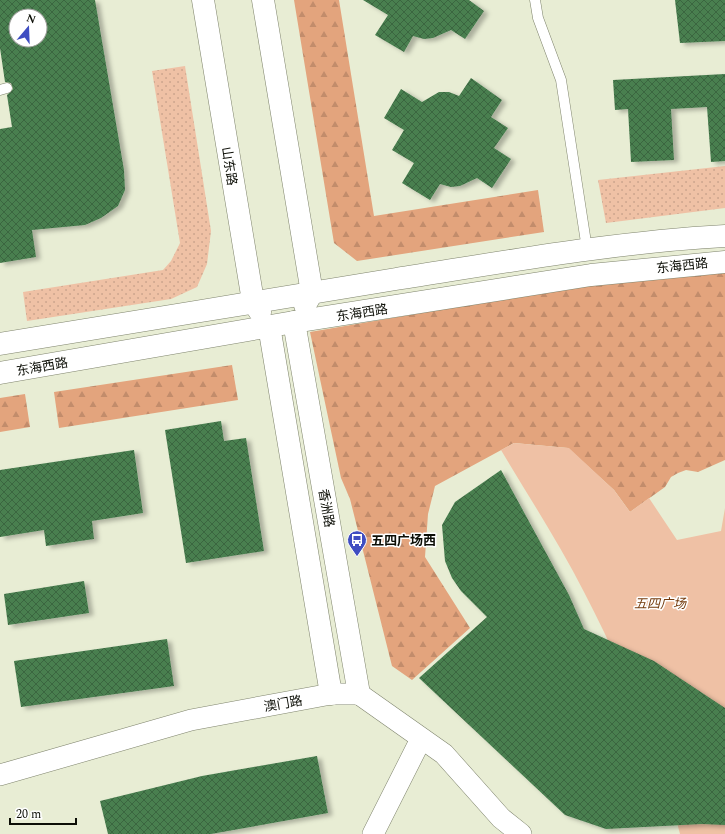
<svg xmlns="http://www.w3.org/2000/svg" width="725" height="834" font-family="Spectral,'Noto Sans SC',serif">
  <defs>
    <pattern id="grass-dots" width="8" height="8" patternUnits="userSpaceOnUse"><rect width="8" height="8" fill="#efc1a5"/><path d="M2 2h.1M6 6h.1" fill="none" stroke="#cca58d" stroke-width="1.8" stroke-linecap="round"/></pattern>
    <pattern id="forest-firs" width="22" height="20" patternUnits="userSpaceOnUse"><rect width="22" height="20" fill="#e3a47d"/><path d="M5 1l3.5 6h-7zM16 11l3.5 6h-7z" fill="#c28c6b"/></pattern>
    <pattern id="building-cross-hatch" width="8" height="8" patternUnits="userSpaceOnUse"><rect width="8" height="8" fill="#497f50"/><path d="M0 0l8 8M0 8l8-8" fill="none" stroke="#3b6640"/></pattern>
    <filter id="shadow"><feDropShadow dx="4.5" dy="2.5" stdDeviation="2" flood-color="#0004"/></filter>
  </defs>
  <rect width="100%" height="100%" fill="#e8edd4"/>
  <g fill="url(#grass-dots)">
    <polygon points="185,66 211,231 207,264 197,287 171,299 27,321 23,292 163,270 171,261 180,243 152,71"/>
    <polygon points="725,166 725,208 606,223 598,180"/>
  </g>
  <g fill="url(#forest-firs)">
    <polygon points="294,0 339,0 374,216 538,190 544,232 357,261 334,243"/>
    <polygon points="725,270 725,460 698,472 686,470 678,473 671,477 665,487 630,512 614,490 568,448 514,443 435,486 428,514 425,557 470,628 412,680 392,666 350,499 341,478 310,332 596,283"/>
    <polygon points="232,365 238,400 59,428 54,392"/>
    <polygon points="25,394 30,427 0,432 0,398"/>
  </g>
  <path fill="#efc1a5" d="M514,443l55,5 45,42 16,22 19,-14 28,42 44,-9 4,-23v326h-45c-20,-80 -58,-169 -96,-242 -25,-49 -55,-95 -83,-142z"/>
  <g fill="url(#building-cross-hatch)" fill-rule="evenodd" filter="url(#shadow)">
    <path d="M0,0h95l29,170 1,20 -7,16 -17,12 -16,7 -53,5 4,27 -36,6v-134l12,-2 -5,-32 6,-6 -2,-6 -6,-1 -5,-34zM16,16h24v24h-24z"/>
    <polygon points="363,0 469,0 484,11 465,39 451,30 433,38 424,39 413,36 404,52 375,35 388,15"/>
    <polygon points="675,0 725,0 725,41 680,43"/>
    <polygon points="725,74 725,161 711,162 707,107 671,109 674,160 631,162 628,109 615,110 613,80"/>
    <polygon points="471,78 502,100 491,117 508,128 494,148 511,159 492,188 477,178 460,186 451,187 440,184 430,200 402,183 414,163 392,150 404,130 384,118 401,89 422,102 439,92 449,92 459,96"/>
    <polygon points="221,421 224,441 246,438 264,551 186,563 165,430"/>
    <polygon points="134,450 143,513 92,521 94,539 46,546 44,530 0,537 0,470"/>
    <polygon points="501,470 569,595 584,629 654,661 725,708 725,825 702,824 606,829 565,815 419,678 487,617 461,591 452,578 445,561 442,525 455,502"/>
    <polygon points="84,581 89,613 8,625 4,594"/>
    <polygon points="167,639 174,686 21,707 14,661"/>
    <polygon points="317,756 328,813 211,834 108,834 100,801 202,776"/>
  </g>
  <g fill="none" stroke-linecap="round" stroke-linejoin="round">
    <g stroke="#7f846d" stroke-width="11">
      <g id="service">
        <polyline points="535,0 538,18 561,80 587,249"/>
        <polyline points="0,90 7,88"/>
      </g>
    </g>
    <g stroke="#7f846d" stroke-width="22">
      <g id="minor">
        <polyline points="0,775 191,720 331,694 359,694 444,754 501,818 521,834"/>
        <polyline points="373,834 421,739"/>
      </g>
    </g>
    <g stroke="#7f846d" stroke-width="23">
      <g id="tertiary">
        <polyline points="294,322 359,694"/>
        <polyline points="269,326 331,694"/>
      </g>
    </g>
    <g stroke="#7f846d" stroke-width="23">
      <g id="secondary">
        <polyline points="203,0 253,301 260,312"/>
        <polyline points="263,0 312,293 305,305"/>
        <path d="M0,344c132,-22 264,-43 396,-65 109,-17 219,-37 329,-43"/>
        <polyline points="0,373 294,322 591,275 725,262"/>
      </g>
    </g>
    <use href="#service" stroke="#fff" stroke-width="10"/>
    <use href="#minor" stroke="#fff" stroke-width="21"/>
    <use href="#tertiary" stroke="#fff" stroke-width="22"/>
    <use href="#secondary" stroke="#fff" stroke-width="22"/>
  </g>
  <defs>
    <g id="bus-pin" transform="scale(1)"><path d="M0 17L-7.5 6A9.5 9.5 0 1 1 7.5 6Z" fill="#3f4dc1" stroke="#fff"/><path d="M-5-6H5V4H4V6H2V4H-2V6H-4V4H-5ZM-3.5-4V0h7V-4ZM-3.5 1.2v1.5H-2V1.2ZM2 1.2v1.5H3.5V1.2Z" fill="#fff"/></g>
  </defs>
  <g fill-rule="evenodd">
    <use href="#bus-pin" x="357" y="540"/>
  </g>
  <g text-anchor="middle" stroke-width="3" stroke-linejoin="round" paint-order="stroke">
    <g font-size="13" fill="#0c0e06" stroke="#fff">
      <text transform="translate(230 166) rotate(81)" y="5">山东路</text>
      <text transform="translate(682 265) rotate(-6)" y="5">东海西路</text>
      <text transform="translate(362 312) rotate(-9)" y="5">东海西路</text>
      <text transform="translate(42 366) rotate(-10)" y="5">东海西路</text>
      <text transform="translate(327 508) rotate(80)" y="5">香洲路</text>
      <text transform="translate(283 703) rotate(-10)" y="5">澳门路</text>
    </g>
    <g font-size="13" font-weight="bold" fill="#0c0e06" stroke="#fff" text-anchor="start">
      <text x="371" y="545">五四广场西</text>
    </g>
    <g font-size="13" font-style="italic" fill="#743b0d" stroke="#fff">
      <text x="660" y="608">五四广场</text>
    </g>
  </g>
  <g transform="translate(28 28) rotate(19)"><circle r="19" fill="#ffffff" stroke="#9e9f9b"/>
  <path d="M0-3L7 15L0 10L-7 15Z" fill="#3f4dc1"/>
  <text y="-6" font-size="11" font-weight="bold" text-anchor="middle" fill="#0c0e06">N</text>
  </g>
  <path d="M10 818v6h66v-6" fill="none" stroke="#0c0e06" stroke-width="2"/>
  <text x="16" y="818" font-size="12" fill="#0c0e06" stroke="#ffffff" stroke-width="3" paint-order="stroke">20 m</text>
</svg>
